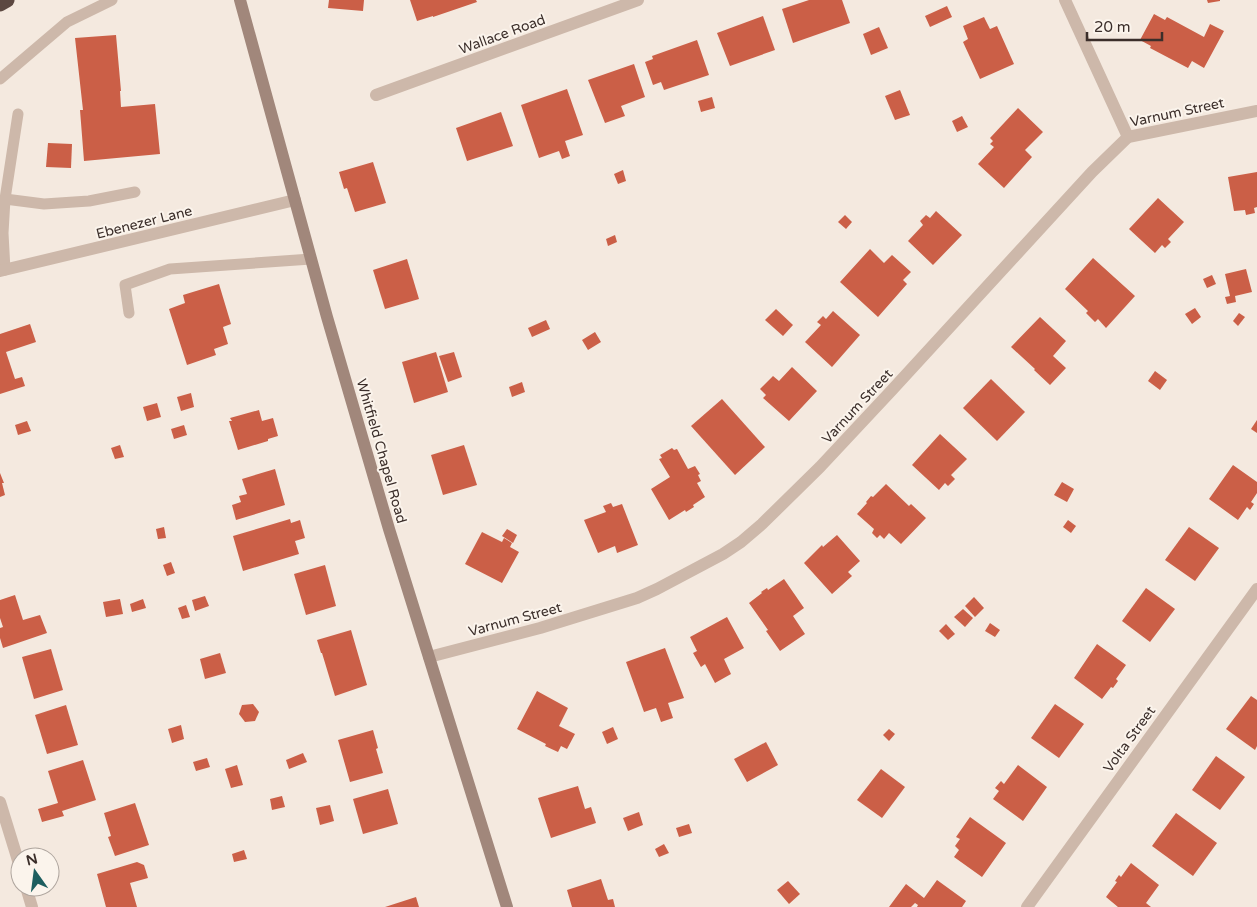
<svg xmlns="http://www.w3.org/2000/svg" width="1257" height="907" font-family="'Varela Round',sans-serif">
  <rect width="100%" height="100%" fill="#f4e9df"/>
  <g fill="#cb5f47">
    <polygon points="329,0 364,0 363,11 328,8"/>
    <polygon points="410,0 476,0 477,2 433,17 433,16 417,21"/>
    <polygon points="809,0 842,0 850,23 793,43 782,9"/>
    <polygon points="1207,0 1220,0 1220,1 1208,3"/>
    <polygon points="947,6 952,17 930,27 925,16"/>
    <polygon points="1154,14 1165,20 1167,17 1204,37 1210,24 1224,31 1204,68 1192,61 1188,68 1150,48 1151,46 1140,40"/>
    <polygon points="763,16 775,50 730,66 717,33"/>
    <polygon points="984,17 990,29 997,26 1014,64 980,79 963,42 968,39 963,26"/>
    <polygon points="879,27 888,48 871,55 863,34"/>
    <polygon points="116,35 121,91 120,91 121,107 155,104 160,154 84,161 80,110 83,110 75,38"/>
    <polygon points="697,40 709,75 664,90 661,82 653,85 645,62 653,59 652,56"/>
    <polygon points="634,64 645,97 621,106 625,116 605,123 588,80"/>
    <polygon points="567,89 583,135 565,141 570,156 562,159 559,151 539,158 521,105"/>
    <polygon points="900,90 910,115 895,120 885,96"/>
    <polygon points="712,97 715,108 701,112 698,101"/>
    <polygon points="1018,108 1043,132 1025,150 1032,157 1004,188 978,164 994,147 990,144 993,141 990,138"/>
    <polygon points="501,112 513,146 467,161 456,128"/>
    <polygon points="962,116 968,127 957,132 952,121"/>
    <polygon points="48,143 72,144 71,168 46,167"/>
    <polygon points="373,162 386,203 355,212 347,188 344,189 339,172"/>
    <polygon points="623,170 626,181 618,184 614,174"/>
    <polygon points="1257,172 1257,207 1254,208 1255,213 1246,215 1245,210 1234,211 1228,177"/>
    <polygon points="1158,198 1184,222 1168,239 1171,242 1165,248 1162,245 1155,253 1129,229"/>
    <polygon points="936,211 962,235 933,265 908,241 923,225 920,221 926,215 930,218"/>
    <polygon points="845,215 852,222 846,229 838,222"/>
    <polygon points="615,235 617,242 608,246 606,239"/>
    <polygon points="870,249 884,263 892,255 911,272 903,280 907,284 878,317 840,282"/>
    <polygon points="1093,258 1135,296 1106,328 1098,319 1095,322 1086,313 1088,311 1065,289"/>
    <polygon points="407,259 419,299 385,309 373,270"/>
    <polygon points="1246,269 1252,292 1235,296 1236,302 1227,304 1225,297 1230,296 1225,274"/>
    <polygon points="1212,275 1216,284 1207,288 1203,279"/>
    <polygon points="219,284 231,324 223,327 228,344 214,349 216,355 187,365 169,309 185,303 183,295"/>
    <polygon points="1195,308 1201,317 1192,324 1185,314"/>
    <polygon points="776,309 793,325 783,336 765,320"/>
    <polygon points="833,311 860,335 832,367 805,342 821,325 817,322 823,316 826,319"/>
    <polygon points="1239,313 1245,317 1238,326 1233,321"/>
    <polygon points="1040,317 1066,341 1053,356 1066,368 1050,385 1034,370 1035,369 1011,347"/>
    <polygon points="546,320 550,329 532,337 528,328"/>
    <polygon points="30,324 36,342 6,352 15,379 22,377 25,386 0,394 0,334"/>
    <polygon points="595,332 601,342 588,350 582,340"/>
    <polygon points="436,352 448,392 414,403 402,362"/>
    <polygon points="454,352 462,377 448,382 439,356"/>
    <polygon points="792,367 817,391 789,421 763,398 766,395 760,389 773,376 779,381"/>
    <polygon points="1155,371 1167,380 1160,390 1148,381"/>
    <polygon points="991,379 1025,412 997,441 963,408"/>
    <polygon points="522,382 525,392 512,397 509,387"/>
    <polygon points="191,393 194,407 181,411 177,397"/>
    <polygon points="722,399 765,447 735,475 691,426"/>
    <polygon points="157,403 161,417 147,421 143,407"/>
    <polygon points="259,410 262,421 273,418 278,436 268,439 268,441 238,450 229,421 232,421 230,418"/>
    <polygon points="1257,420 1257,433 1251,429"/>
    <polygon points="27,421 31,431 18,435 15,425"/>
    <polygon points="184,425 187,435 174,439 171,429"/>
    <polygon points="940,434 967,459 951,475 955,479 948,486 945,483 939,490 912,465"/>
    <polygon points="120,445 124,457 115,459 111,448"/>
    <polygon points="464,445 477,485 443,495 431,455"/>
    <polygon points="672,448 674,450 677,449 688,469 695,466 700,474 698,475 701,481 697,483 705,497 693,505 694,507 686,512 685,510 669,520 651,489 670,477 659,459 662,458 660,455"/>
    <polygon points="1233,465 1257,482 1257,493 1251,502 1254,504 1250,510 1247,507 1238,520 1209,499"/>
    <polygon points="275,469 285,505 236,520 232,505 241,502 239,496 247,494 242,479"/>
    <polygon points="0,473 4,483 2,483 5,495 0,497"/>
    <polygon points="1062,482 1074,489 1067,502 1054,495"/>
    <polygon points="886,484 909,506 911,504 926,518 901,544 889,533 884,539 880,535 877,538 872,533 874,529 857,514 867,503 866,502 871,496 873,497"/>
    <polygon points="611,503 613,507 622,504 638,545 617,553 615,546 598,553 584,520 606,512 603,506"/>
    <polygon points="290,519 291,523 300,520 305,538 295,541 299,554 243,571 233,536"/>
    <polygon points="1068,520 1076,526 1071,533 1063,527"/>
    <polygon points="164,527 166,538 158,539 156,529"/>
    <polygon points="1189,527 1219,548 1195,581 1165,560"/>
    <polygon points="507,529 517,535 513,543 502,536"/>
    <polygon points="482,532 502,542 504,538 512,543 510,547 519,552 502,583 465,564"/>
    <polygon points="837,535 860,561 848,572 852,576 832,594 804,563 822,545 823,547"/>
    <polygon points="171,562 175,573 167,576 163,565"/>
    <polygon points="325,565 336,606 306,615 294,574"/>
    <polygon points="784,579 804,608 793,616 805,634 780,651 766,631 768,630 749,603 762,593 761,592 767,588 768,590"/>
    <polygon points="1146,588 1175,609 1150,642 1122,621"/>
    <polygon points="15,595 23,620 40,615 47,633 3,648 0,638 0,628 3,627 0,618 0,600"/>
    <polygon points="205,596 209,606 195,611 192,600"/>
    <polygon points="974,597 984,608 975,617 965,606"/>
    <polygon points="120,599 123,614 106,617 103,602"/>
    <polygon points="143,599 146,608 132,612 130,604"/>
    <polygon points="186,605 190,617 182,619 178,608"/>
    <polygon points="963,609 973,618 965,627 954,617"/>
    <polygon points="727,617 744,648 724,659 731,674 715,683 705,664 701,667 693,653 697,651 690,637"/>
    <polygon points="990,623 1000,630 995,637 985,631"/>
    <polygon points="946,624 955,634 948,640 939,631"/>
    <polygon points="351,630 367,685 335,696 322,653 321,653 317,640"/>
    <polygon points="1097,644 1126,665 1116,679 1118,681 1113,688 1111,687 1102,699 1074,678"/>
    <polygon points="665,648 684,698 668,703 673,718 661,722 656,708 644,712 626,662"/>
    <polygon points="51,649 63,690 34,699 22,657"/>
    <polygon points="220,653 226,673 205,679 200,659"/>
    <polygon points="537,691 568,708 559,726 575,734 567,749 561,746 558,752 545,746 546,744 517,729"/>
    <polygon points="1251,696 1257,700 1257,746 1255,750 1226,729"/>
    <polygon points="253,704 259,712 255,721 245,722 239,714 242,705"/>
    <polygon points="1055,704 1084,724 1059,758 1031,738"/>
    <polygon points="66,705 78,745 47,754 35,715"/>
    <polygon points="181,725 184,739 172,743 168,729"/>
    <polygon points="613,727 618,739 607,744 602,732"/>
    <polygon points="889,729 895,734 889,741 883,735"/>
    <polygon points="373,730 378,748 376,749 383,773 350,782 338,740"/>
    <polygon points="766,742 778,765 747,782 734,759"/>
    <polygon points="303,753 307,762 289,769 286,760"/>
    <polygon points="1216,756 1245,777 1220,810 1192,790"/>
    <polygon points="207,758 210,767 196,771 193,762"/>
    <polygon points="83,760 96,800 62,811 64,816 42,822 38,809 58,803 48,771"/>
    <polygon points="237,765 243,785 231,788 225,769"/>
    <polygon points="1018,765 1047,787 1023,821 993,799 999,791 995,788 1001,781 1004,784"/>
    <polygon points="881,769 905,787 882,818 857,800"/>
    <polygon points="578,786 585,809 591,807 596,823 551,838 538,798"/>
    <polygon points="388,789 398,824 363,834 353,799"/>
    <polygon points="282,796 285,807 272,810 270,799"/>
    <polygon points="135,803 149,845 115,856 108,837 111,836 104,813"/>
    <polygon points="330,805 334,821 320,825 316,808"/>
    <polygon points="639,812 643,825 628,831 623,818"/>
    <polygon points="1176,813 1217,843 1193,876 1152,846"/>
    <polygon points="970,817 1006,843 982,877 954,857 959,850 955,846 960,839 956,837"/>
    <polygon points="689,824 692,833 679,837 676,828"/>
    <polygon points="664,844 669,853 659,857 655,849"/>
    <polygon points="244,850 247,859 234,862 232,854"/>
    <polygon points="137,862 144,865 148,878 130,883 137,907 106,907 97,874"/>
    <polygon points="1131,863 1159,885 1146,903 1151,907 1118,907 1106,897 1117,882 1115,881 1119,875 1121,877"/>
    <polygon points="601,879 608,900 613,899 615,907 572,907 567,890"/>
    <polygon points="937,880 966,901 962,907 917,907 918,905 915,903 911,907 889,907 906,884 924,898"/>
    <polygon points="788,881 800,894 789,904 777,890"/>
    <polygon points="416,897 419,907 385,907"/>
  </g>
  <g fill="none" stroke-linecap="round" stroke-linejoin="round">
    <g stroke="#cdb8aa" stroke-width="11">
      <polyline points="0,79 67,22 112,0"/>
      <polyline points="5,199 44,204 89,201 135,192"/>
      <polyline points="5,270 3,233 5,199 18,114"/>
      <polyline points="129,313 125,285 170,269 311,259"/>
    </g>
    <g stroke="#cdb8aa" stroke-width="12">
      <polyline points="1065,0 1128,137"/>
      <polyline points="376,95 638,0"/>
      <polyline points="0,271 295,200"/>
      <polyline points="429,657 540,628 637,598 657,589 723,554 741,542 762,524 820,467 892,390 1092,172 1128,137 1257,111"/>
      <polyline points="0,802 20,867"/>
      <polyline points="26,887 32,907"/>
      <polyline points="1027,907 1257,589"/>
    </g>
    <polyline stroke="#a1877b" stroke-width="12" points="240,0 327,317 389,529 507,907"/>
    <polyline stroke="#5c4841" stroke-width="15" points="0,4 7,0"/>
  </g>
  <g text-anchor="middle" stroke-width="4" stroke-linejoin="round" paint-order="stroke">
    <g font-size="14" fill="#3b2e2a" stroke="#fbf4ec">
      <text transform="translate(502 34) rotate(-20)" y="5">Wallace Road</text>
      <text transform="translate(1177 112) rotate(-12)" y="5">Varnum Street</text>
      <text transform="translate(144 222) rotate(-14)" y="5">Ebenezer Lane</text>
      <text transform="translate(857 406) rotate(-47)" y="5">Varnum Street</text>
      <text transform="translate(382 451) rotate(74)" y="5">Whitfield Chapel Road</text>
      <text transform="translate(515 619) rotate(-15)" y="5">Varnum Street</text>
      <text transform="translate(1129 739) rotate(-54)" y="5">Volta Street</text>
    </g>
  </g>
  <g transform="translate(35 872) rotate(346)"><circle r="24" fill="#fbf4ec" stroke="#aea59e"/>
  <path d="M0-4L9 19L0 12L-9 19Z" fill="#1d5e5f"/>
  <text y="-8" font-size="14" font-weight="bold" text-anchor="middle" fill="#3b2e2a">N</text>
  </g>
  <path d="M1087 32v8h75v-8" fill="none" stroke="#3b2e2a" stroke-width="2.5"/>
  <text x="1094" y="32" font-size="15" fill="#3b2e2a" stroke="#fbf4ec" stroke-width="4" paint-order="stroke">20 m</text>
</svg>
